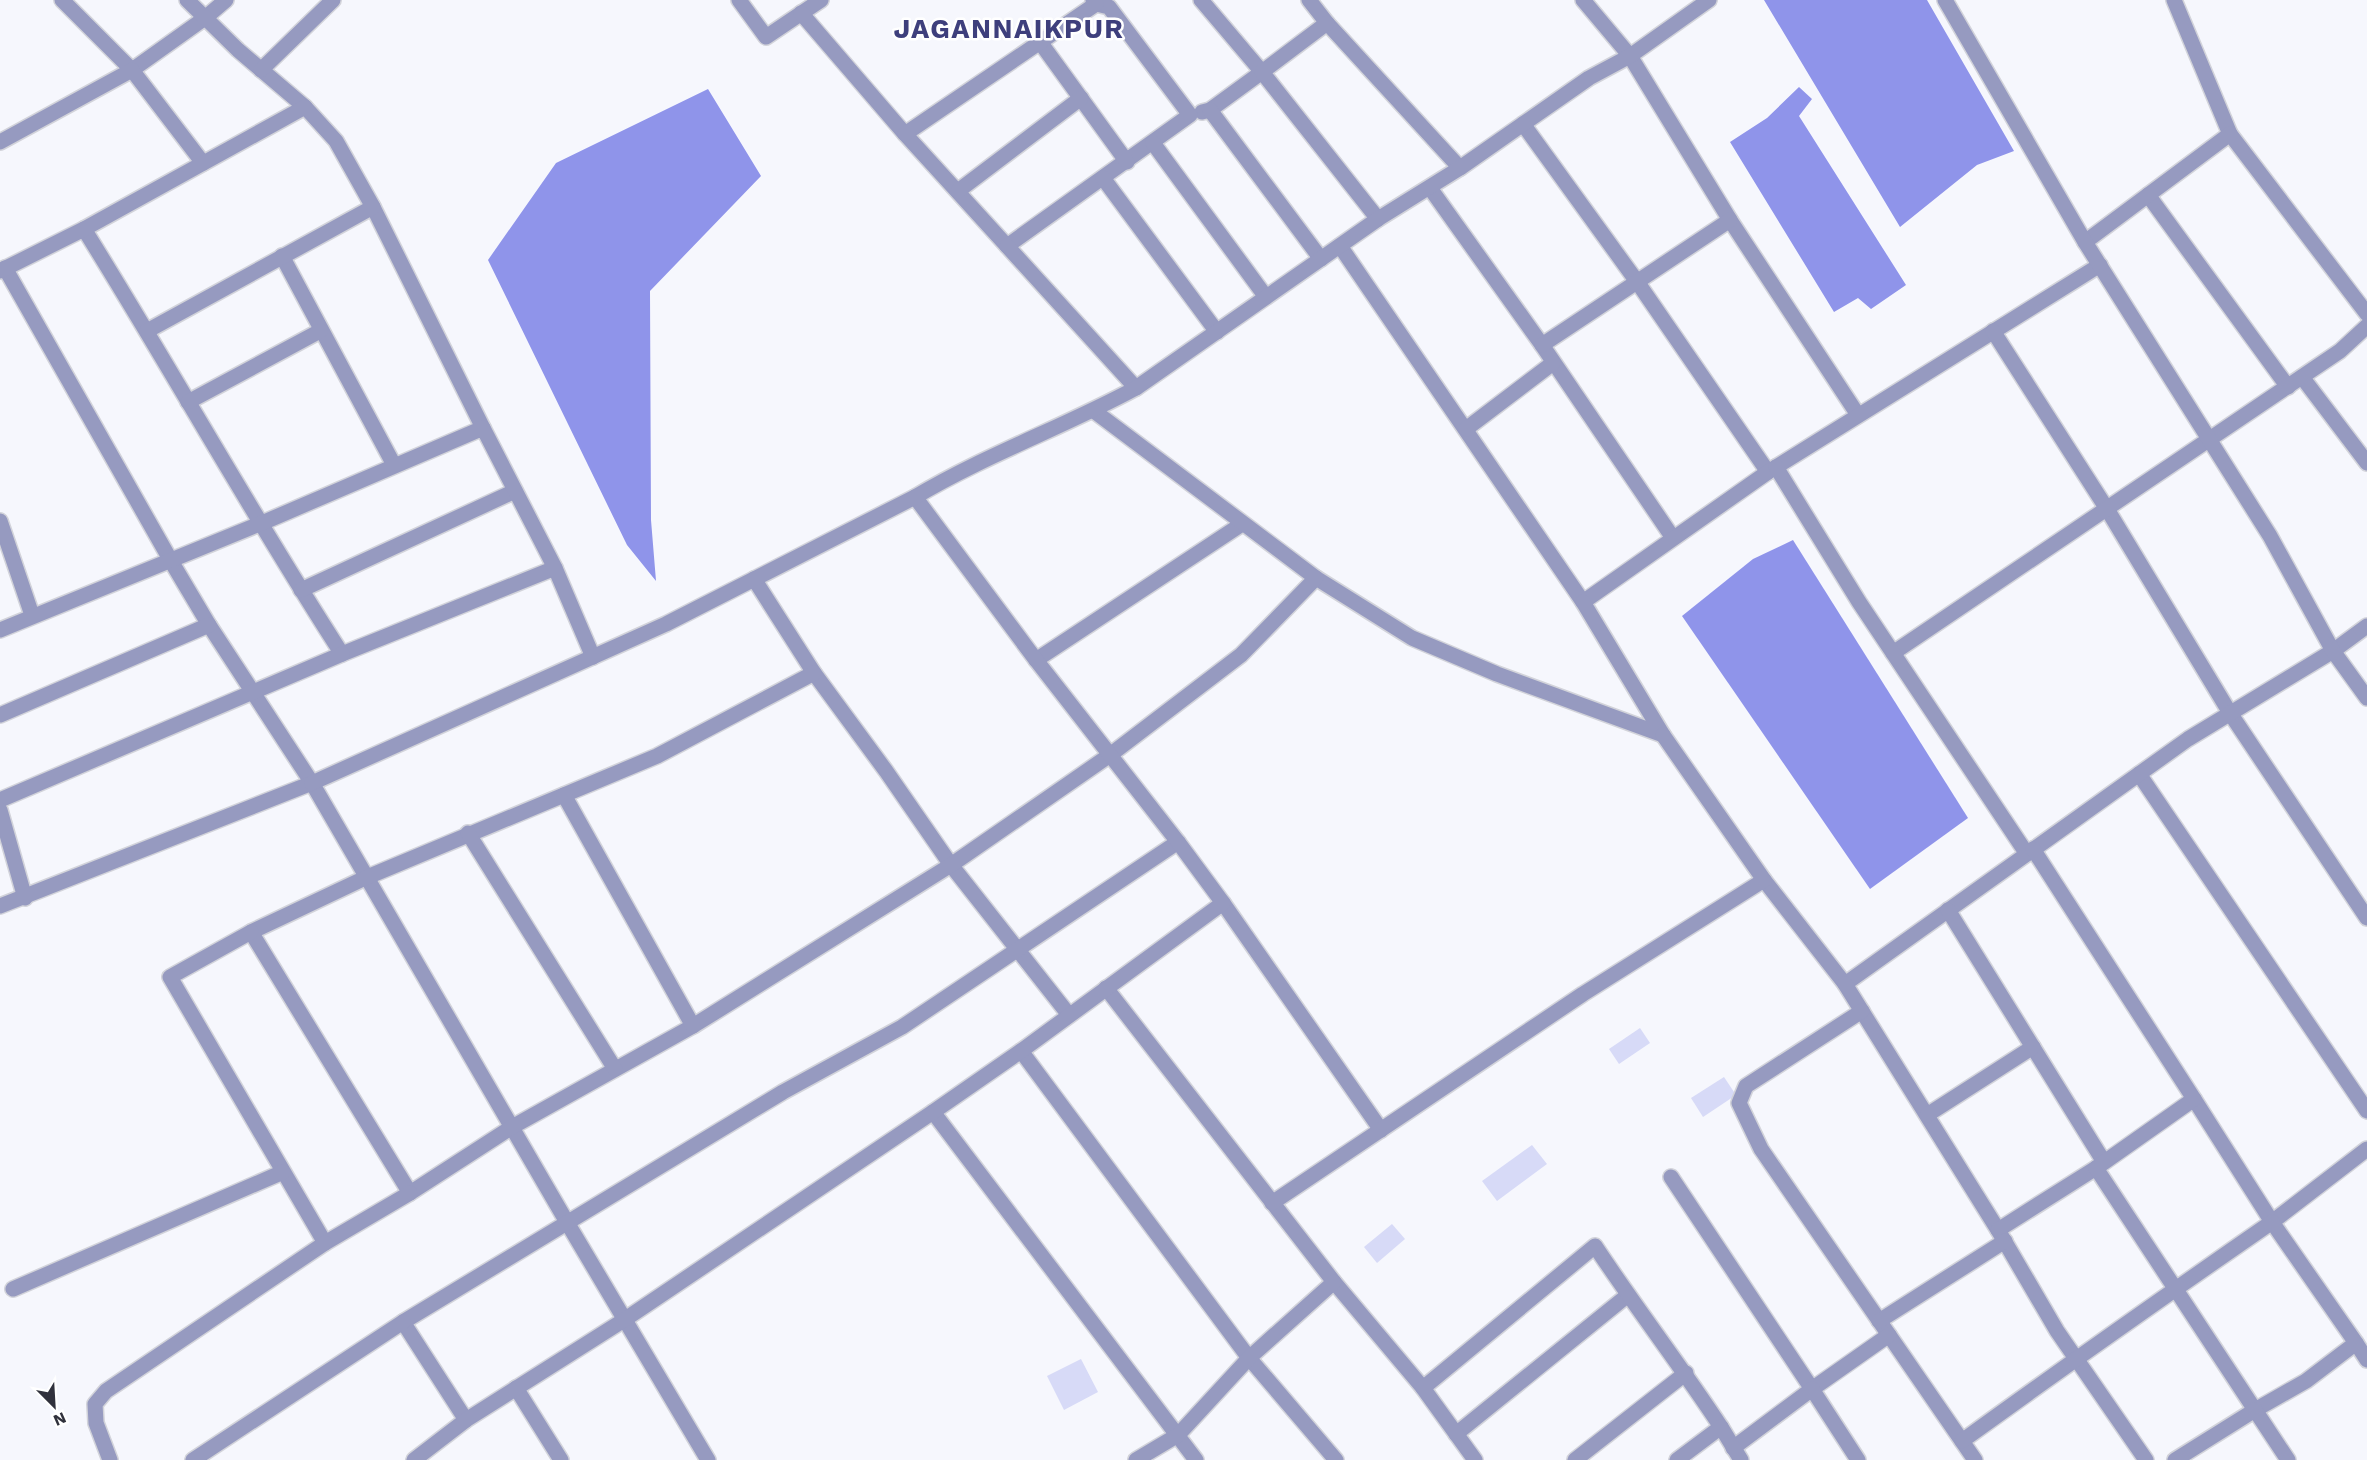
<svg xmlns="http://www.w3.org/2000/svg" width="2367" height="1460" font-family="'Work Sans',sans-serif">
  <rect width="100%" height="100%" fill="#f6f7fd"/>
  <g fill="#8f94ea">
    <polygon points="1764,0 1927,0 2014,151 1977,165 1900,227"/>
    <polygon points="1799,87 1812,99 1799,116 1906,285 1871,309 1858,298 1834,312 1730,142 1767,118"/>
    <polygon points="708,89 761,176 650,291 651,520 656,581 627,545 488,260 556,163"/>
    <polygon points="1793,540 1968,818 1870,889 1682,616 1753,559"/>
  </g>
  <g fill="#d7daf7">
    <polygon points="1640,1028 1650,1043 1619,1064 1609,1049"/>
    <polygon points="1724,1077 1736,1095 1703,1117 1691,1098"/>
    <polygon points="1532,1145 1547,1164 1497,1201 1482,1181"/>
    <polygon points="1392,1224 1405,1239 1377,1263 1364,1247"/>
    <polygon points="1081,1359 1098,1392 1064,1410 1047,1376"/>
  </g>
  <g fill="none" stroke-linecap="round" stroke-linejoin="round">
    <g stroke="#d2d3da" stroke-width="18">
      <g id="minor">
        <polyline points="62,0 132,70 205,18 226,0"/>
        <polyline points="187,0 238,50 305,107"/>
        <polyline points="739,0 766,37 821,0"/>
        <polyline points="1201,0 1262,72 1210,110 1202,112"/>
        <polyline points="1309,0 1327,23 1460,168"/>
        <polyline points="1583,0 1630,56 1730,220 1858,415"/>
        <polyline points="2174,0 2230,134"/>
        <polyline points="801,13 905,134 1007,246 1190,115 1109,7 1096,4 1093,0"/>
        <polyline points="1327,23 1262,72 1378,219"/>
        <polyline points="1040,42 1127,162"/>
        <polyline points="261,70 333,0"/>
        <polyline points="1210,110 1321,259"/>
        <polyline points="1523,124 1638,283 1768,472"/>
        <polyline points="905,134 1096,4"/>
        <polyline points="0,142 132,70 203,163"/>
        <polyline points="1153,143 1266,297"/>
        <polyline points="1103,178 1217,332"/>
        <polyline points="1430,188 1542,345 1673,538"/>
        <polyline points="958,191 1081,98"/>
        <polyline points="2148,195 2288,387"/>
        <path d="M84,229c88,141 168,286 258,425l213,-86"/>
        <polyline points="2085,242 2230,134 2367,314"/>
        <polyline points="1007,246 1136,388"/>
        <polyline points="1340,246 1583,602 1768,472 2100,265"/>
        <polyline points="282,256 394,465"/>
        <polyline points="5,268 171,561 209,625 312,783 568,1224 708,1460"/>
        <polyline points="0,271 84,229 305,107 336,141 373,207 483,428"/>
        <polyline points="147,331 373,207"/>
        <polyline points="1993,331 2107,509 2230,713 2367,918"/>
        <polyline points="1542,345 1730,220"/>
        <polyline points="2302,377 2367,463"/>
        <polyline points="188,402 320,331"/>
        <polyline points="1466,429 1553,363"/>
        <polyline points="0,521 32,615"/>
        <polyline points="1316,578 1412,638 1497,674 1663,735 1583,602"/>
        <polyline points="754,579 814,673 886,771 951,865 1069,1015"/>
        <polyline points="301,590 515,491"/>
        <polyline points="0,630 262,523 483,428 555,568 593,657"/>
        <polyline points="1893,653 2340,351 2367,326"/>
        <polyline points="1036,660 1242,524"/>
        <polyline points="814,673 657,756 365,878 251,932 410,1193 512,1127 693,1026 951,865 1110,755 1241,655 1316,578 1094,411"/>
        <polyline points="0,715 209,625"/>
        <polyline points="2139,774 2367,1111"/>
        <polyline points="564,795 693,1026"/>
        <polyline points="0,800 342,654"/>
        <polyline points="0,810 25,898"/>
        <polyline points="468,833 615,1069"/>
        <polyline points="2027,854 2188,739 2333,651 2367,626"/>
        <polyline points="1764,880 1845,984 2027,854 1859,602 1776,467"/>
        <polyline points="1223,903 1381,1130"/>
        <polyline points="0,906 312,783"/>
        <polyline points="1948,910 2104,1162"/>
        <polyline points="251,932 170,977 325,1243 410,1193"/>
        <polyline points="1845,984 1998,1230"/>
        <polyline points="1106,988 1334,1282 1423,1388"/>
        <polyline points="1862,1011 1746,1086 1739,1103 1761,1149 1975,1460"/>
        <polyline points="1021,1051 1249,1358 1336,1460"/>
        <polyline points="2194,1099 2272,1222 2367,1149"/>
        <polyline points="933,1112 1196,1460"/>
        <polyline points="1927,1115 2033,1047"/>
        <polyline points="2096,1168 1998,1230 2057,1331 2146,1460"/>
        <polyline points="1671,1177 1812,1389 1889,1335"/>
        <polyline points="1272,1203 1583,994 1764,880 1663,735"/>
        <polyline points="13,1289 283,1172"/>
        <polyline points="1879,1321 2005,1241"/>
        <polyline points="2356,1343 2367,1360"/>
        <polyline points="516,1388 561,1460"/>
        <polyline points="466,1420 403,1322 783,1092 902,1027 1178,842"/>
        <polyline points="1456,1434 1628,1295"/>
        <path d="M1962,1441c102,-74 206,-147 310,-219l84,121 -50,38 -51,29 -159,-242 98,-69 -161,-250"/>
        <polyline points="1733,1448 1812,1389 1858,1460"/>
        <polyline points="110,1460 96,1423 95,1404 106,1391 325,1243"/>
        <polyline points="193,1460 403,1322"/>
        <polyline points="414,1460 466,1420 624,1320 933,1112 1021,1051 1223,903 1178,842 1036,660 915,497"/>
        <polyline points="1136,1460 1178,1435 1249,1358 1334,1282"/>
        <path d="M1475,1460l-52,-72 172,-142c41,62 86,120 126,181"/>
        <polyline points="1575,1460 1686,1373"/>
        <polyline points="1677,1460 1721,1427 1741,1460"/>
        <polyline points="2175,1460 2255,1410 2288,1460"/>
      </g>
    </g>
    <g stroke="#d2d3da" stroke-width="18">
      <g id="tertiary">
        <polyline points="1945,0 2085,242 2270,536 2333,651 2367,698"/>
        <path d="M312,783l354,-159 249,-127c70,-42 149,-70 221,-109l242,-169 82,-51 129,-90 41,-22 79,-56"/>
      </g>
    </g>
    <use href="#minor" stroke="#969ac0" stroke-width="15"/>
    <use href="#tertiary" stroke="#969ac0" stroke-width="15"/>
  </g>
  <g text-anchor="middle" stroke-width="5" stroke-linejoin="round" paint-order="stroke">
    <g font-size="27" font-weight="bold" letter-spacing="1.5" fill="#3e3f7c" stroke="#fff">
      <text x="1009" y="38">JAGANNAIKPUR</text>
    </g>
  </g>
  <g transform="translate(54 1406) rotate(156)" stroke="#ffffff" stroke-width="4.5" paint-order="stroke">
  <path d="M0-4.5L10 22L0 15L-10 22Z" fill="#30313c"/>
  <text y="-9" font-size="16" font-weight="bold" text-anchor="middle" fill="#30313c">N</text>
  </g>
</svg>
